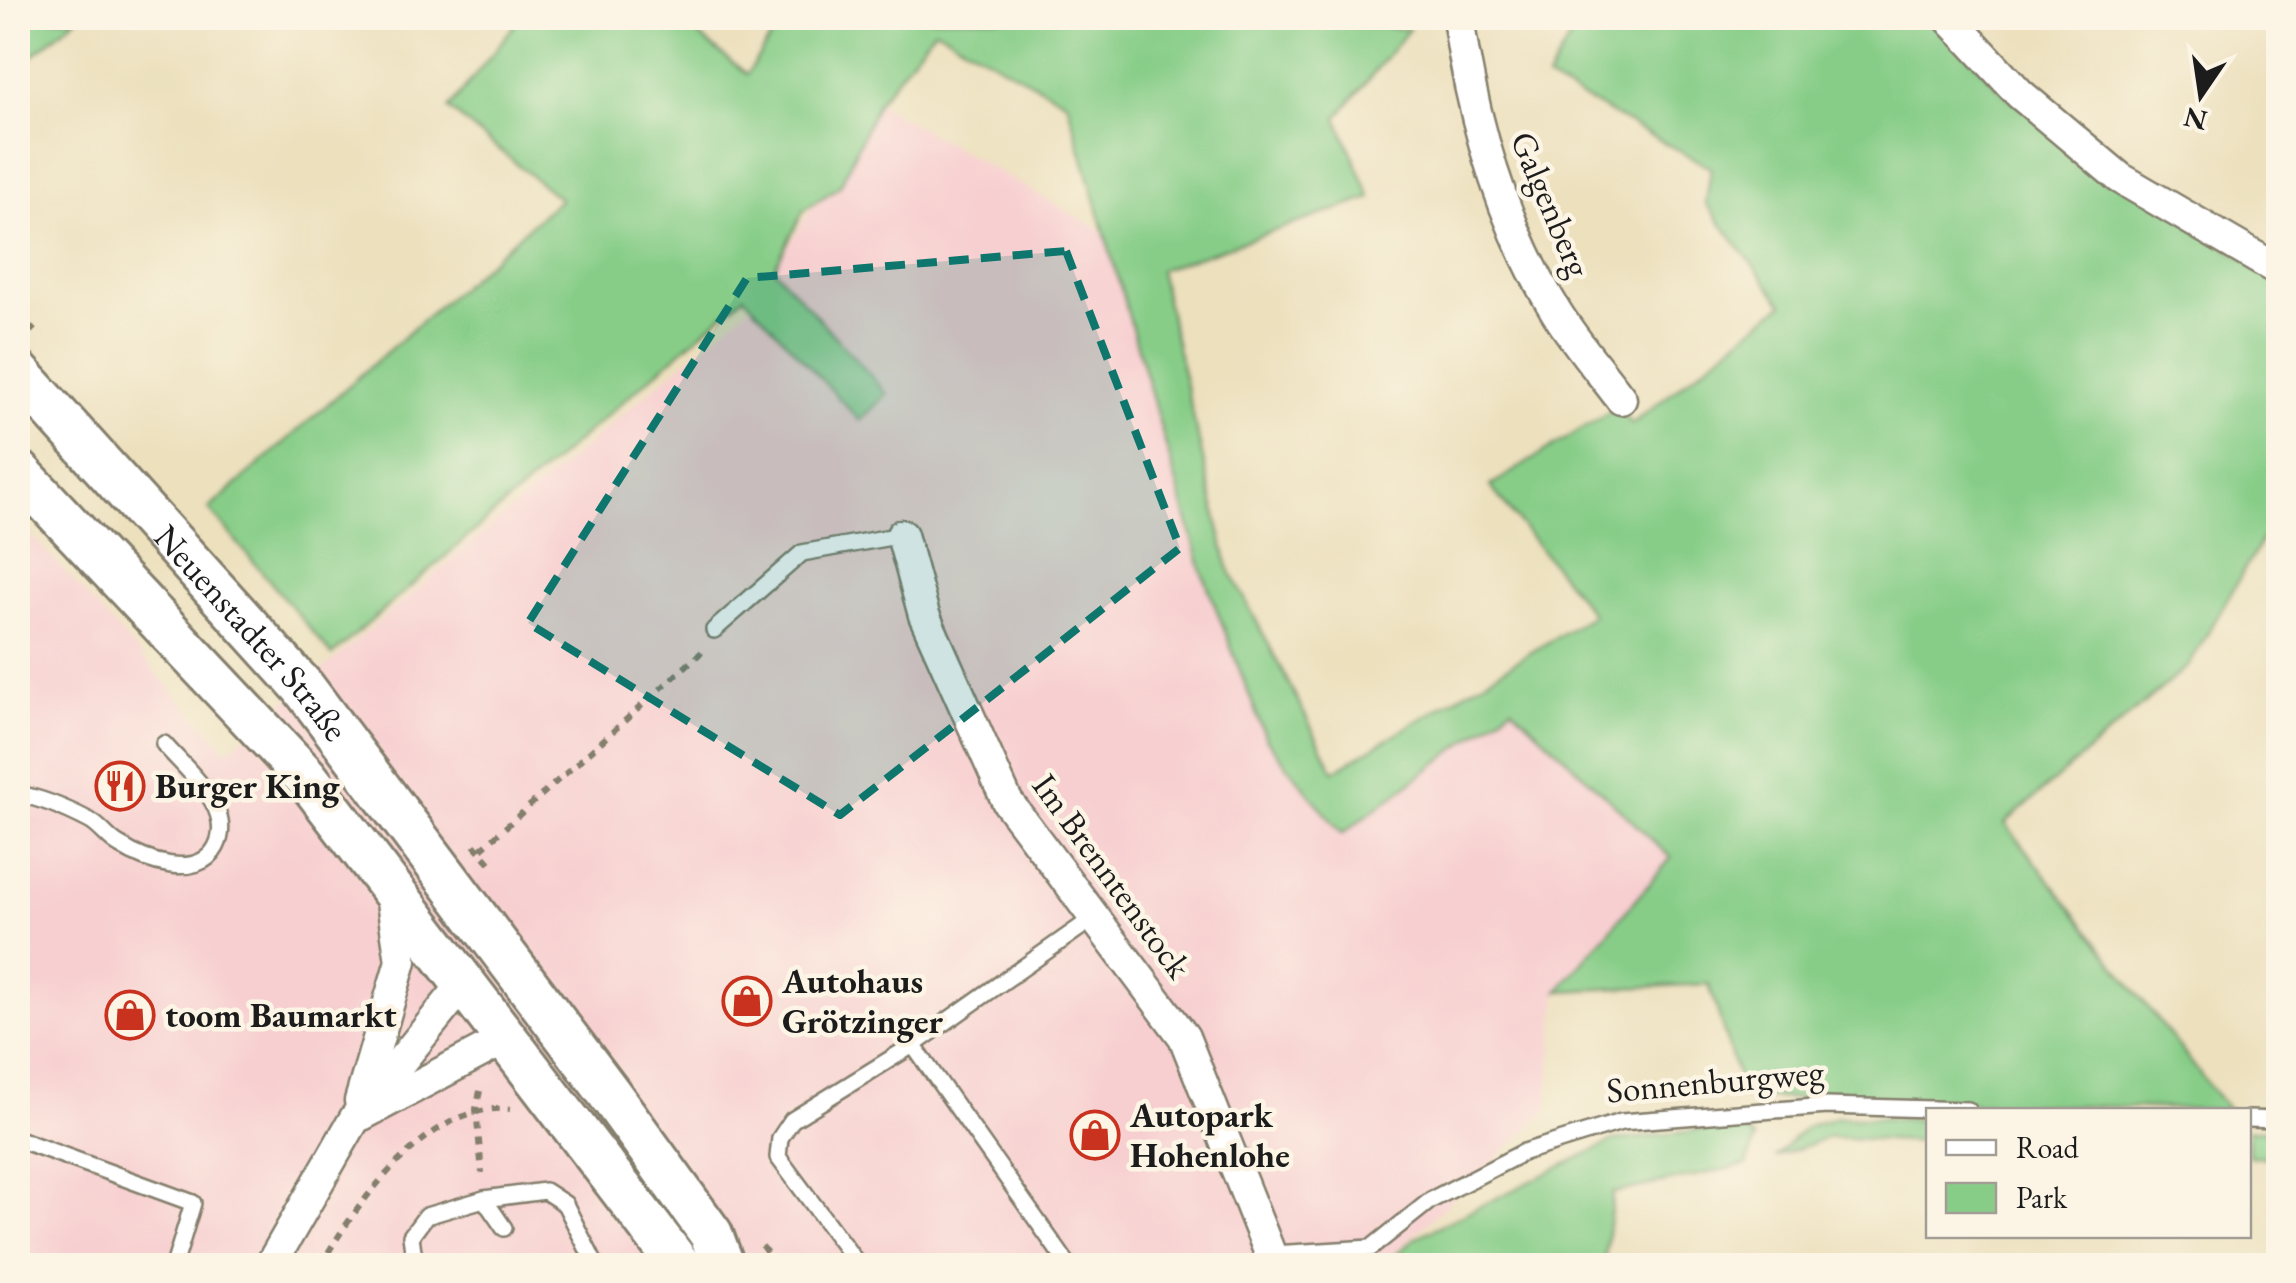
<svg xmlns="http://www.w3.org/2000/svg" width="2296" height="1283" font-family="'EB Garamond',serif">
  <rect width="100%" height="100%" fill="#fcf5e5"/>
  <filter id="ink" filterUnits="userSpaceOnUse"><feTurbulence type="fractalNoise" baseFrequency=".01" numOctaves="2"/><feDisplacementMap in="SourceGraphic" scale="20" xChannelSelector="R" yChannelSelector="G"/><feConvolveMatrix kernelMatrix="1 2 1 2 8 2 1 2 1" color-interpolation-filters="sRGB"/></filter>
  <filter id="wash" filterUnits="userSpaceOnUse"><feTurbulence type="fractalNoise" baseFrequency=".0048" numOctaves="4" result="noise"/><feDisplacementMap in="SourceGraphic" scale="40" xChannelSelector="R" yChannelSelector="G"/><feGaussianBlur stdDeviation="2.25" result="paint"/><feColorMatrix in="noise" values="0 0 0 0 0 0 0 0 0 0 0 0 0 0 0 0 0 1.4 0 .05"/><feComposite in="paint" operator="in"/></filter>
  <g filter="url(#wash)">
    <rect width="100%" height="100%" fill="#ece0bd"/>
    <polygon fill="#f7cfd0" points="877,103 1108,234 1202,571 1343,834 1511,707 1671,858 1558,991 1547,1111 1382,1265 18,1265 18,520 227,751 752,304"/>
    <g fill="#87cd88" stroke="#527452" stroke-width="2.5">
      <polygon points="18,18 77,18 18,68"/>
      <polygon points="520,18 676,18 747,74 784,18 1255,18 1409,29 1337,118 1371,198 1159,270 1228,566 1334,771 1593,615 1490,486 1617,407 1632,424 1783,304 1706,204 1711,168 1547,79 1581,18 1933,18 2008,97 2278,283 2278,512 2190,664 2005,823 2228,1110 1744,1097 1709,984 1558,991 1671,858 1512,707 1342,834 1266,739 1202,571 1067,102 935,29 877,103 840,186 804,210 774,269 887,394 860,421 744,296 332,655 209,509 560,199 449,109"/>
      <polygon points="1837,1117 1928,1120 1928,1142 1829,1137 1775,1157 1806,1127"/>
      <polygon points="1740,1125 1755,1139 1747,1165 1613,1193 1605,1258 1612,1265 1385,1265 1415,1238 1613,1141"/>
      <polygon points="2248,1130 2278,1130 2278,1158 2249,1156"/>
    </g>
  </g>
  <g filter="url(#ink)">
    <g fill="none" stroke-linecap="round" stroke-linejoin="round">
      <g stroke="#847e6c" stroke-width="20">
        <g id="lane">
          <polyline points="714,630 802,553 902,535"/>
          <path d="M18,794c22,4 51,16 72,27 11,6 18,18 29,24 25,16 79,36 97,2 20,-38 -29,-76 -52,-103"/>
          <polyline points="913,1045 1069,1266"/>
          <polyline points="2248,1119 2278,1120"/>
          <polyline points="18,1139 193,1203 174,1266"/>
          <polyline points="484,1199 504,1228"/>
          <polyline points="18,1250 28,1266"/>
          <polyline points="1273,1254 1371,1248 1431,1200 1524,1152 1621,1122 1827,1106 1968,1110"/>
          <polyline points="415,1266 411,1236 426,1216 484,1199 545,1191 565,1204 596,1266"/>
          <polyline points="859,1266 778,1157 780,1138 792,1120 913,1045 1092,919"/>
        </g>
      </g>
      <g stroke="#847e6c" stroke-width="35">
        <g id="street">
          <path d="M1458,18c15,103 43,205 99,295 19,30 43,58 64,86"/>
          <polyline points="1949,18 2020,94 2120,178 2278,270"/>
          <polyline points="902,535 924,615 1007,801 1184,1037 1275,1266"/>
          <polyline points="360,1101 401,961 390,889"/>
          <polyline points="362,1115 507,1038"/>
          <polyline points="270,1266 355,1118 465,982"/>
        </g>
      </g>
      <g stroke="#847e6c" stroke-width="48">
        <g id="secondary">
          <path id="s1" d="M18,372l285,315 305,405 103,142 12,32"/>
          <polyline points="18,471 306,777 680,1266"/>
        </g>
      </g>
      <g stroke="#847e6c" stroke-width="6" stroke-dasharray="8 8" stroke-linecap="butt">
        <polyline points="18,314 38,335"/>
        <polyline points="474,845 495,868"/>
        <polyline points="481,849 704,650"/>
        <polyline points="480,1091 476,1109 482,1173"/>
        <polyline points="762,1246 776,1266"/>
        <path d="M320,1266c37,-63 109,-164 190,-157"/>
      </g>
      <use href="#lane" stroke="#fff" stroke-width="15"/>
      <use href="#street" stroke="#fff" stroke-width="30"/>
      <use href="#secondary" stroke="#fff" stroke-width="42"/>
    </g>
  </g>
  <path fill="#0f766e" fill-opacity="0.2" stroke="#0f766e" stroke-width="8" stroke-dasharray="20 12" stroke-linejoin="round" d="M1066,251l114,297 -340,267 -312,-192 219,-345z"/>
  <defs>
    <g id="restaurant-ring" transform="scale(2.5)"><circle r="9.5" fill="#fcf5e5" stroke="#c8321e" stroke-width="1.5"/><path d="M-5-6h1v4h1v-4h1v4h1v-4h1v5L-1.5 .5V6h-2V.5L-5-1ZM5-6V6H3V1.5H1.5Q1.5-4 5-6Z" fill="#c8321e"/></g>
    <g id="shop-ring" transform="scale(2.5)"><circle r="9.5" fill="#fcf5e5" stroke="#c8321e" stroke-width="1.5"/><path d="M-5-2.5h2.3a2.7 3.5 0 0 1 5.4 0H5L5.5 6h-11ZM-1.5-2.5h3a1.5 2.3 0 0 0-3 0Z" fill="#c8321e"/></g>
  </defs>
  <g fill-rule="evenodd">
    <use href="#restaurant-ring" x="120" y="786"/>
    <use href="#shop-ring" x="747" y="1001"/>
    <use href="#shop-ring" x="130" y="1015"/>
    <use href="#shop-ring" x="1095" y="1135"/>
  </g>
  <g text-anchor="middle" stroke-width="9" stroke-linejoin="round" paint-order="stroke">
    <g font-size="35" fill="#1c1c1c" stroke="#fcf5e5">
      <text transform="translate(1551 204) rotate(67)" y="12">Galgenberg</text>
      <text dy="12" stroke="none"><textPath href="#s1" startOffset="350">Neuenstadter Straße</textPath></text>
      <text transform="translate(1112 876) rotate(54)" y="12">Im Brenntenstock</text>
      <text transform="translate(1715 1081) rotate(-5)" y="12">Sonnenburgweg</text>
    </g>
    <g font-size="35" font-weight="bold" fill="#1c1c1c" stroke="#fcf5e5" text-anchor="start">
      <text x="155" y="798">Burger King</text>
      <text x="782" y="993">Autohaus<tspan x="782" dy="40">Grötzinger</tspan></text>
      <text x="165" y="1027">toom Baumarkt</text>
      <text x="1130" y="1127">Autopark<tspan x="1130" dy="40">Hohenlohe</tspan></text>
    </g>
  </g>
  <rect width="2296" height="1283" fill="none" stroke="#fcf5e5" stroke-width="60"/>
  <rect x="1926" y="1108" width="325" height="130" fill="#fcf5e5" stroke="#a29e95" stroke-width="2.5"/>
  <rect x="1946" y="1140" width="50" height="15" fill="#ffffff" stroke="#a29e95" stroke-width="2.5"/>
  <text x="2016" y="1158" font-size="30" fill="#1c1c1c">Road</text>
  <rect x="1946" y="1183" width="50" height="30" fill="#87cd88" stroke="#a29e95" stroke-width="2.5"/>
  <text x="2016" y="1208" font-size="30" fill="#1c1c1c">Park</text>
  <g transform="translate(2201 95) rotate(193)" stroke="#fcf5e5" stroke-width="8" paint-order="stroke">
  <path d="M0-8L18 38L0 25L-18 38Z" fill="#1c1c1c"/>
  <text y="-15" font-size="28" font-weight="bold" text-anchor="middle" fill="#1c1c1c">N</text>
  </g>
</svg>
